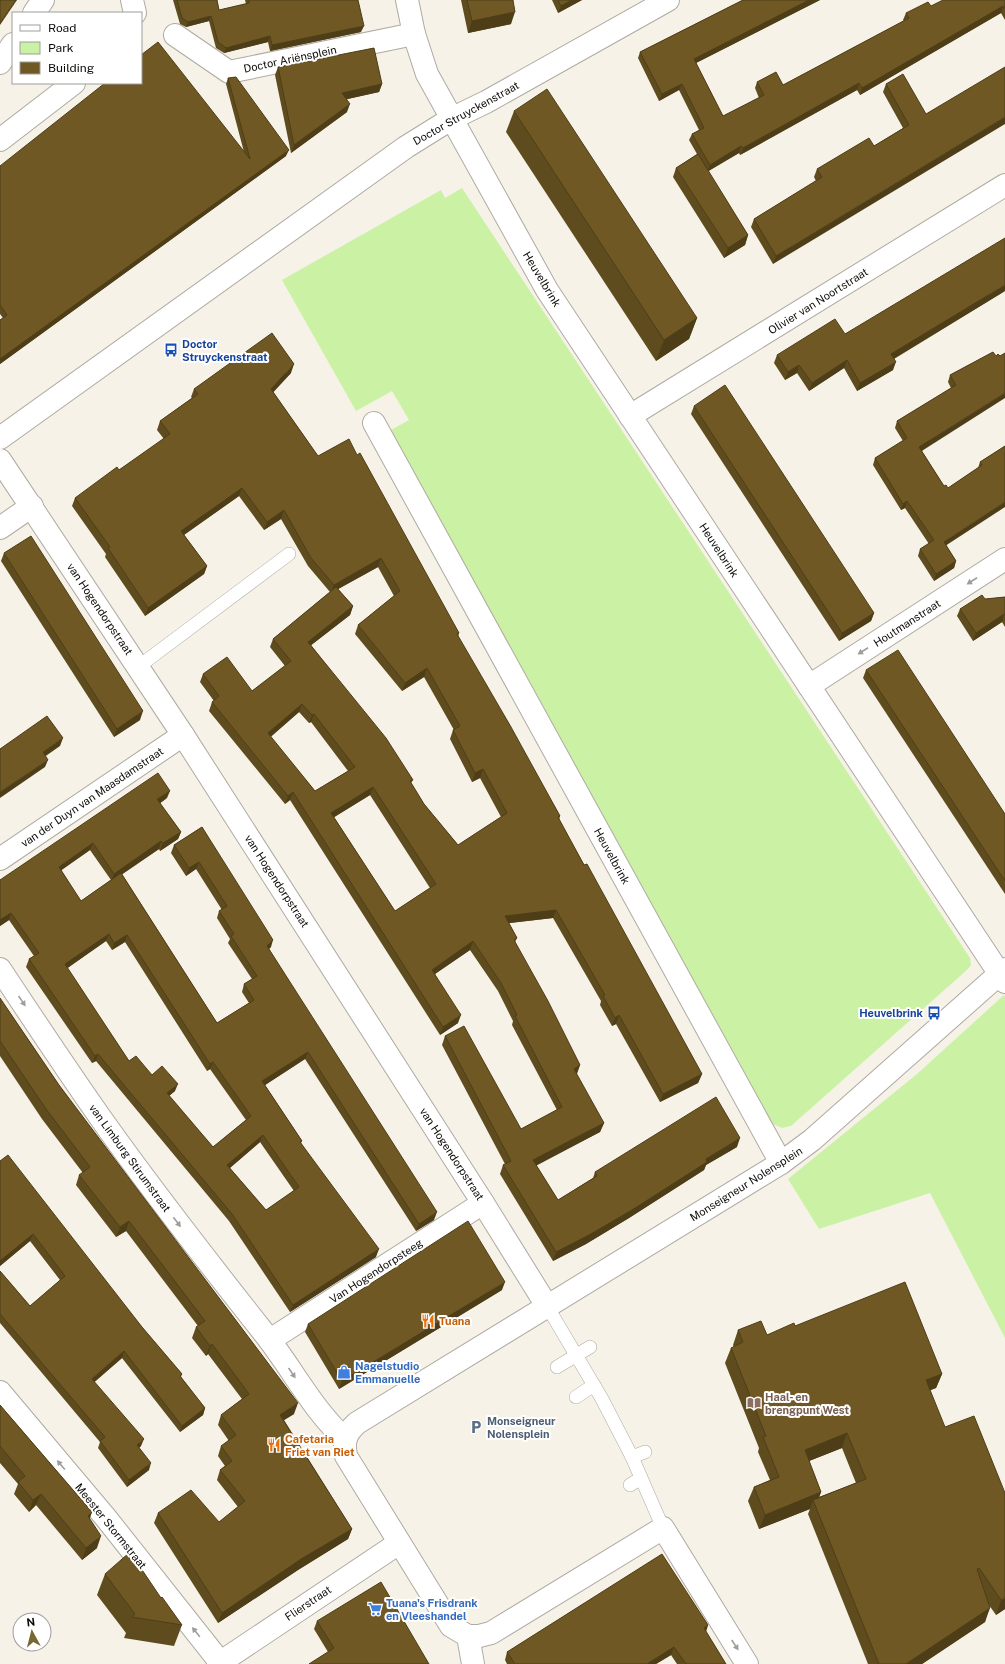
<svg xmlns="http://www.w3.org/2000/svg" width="1005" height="1664" font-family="'Public Sans',sans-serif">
  <rect width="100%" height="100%" fill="#f6f2e8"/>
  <g fill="#cbf2a4">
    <polygon points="462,188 970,958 971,965 968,969 791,1126 782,1128 773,1124 391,430 409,420 392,391 356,411 282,280 441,190 445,198"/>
    <polygon points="1004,995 1005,997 1005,1338 930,1193 819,1229 788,1179 917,1074"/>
  </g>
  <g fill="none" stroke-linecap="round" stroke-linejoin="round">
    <g stroke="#afaaa2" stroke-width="14">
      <g id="lane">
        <polyline points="138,667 289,554"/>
        <polyline points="547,1306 602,1399 632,1457 663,1528"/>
        <polyline points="557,1367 590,1347"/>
        <polyline points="576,1397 594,1385"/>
        <polyline points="632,1457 645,1452"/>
        <polyline points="630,1485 641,1478"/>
      </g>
    </g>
    <g stroke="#afaaa2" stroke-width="24">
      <g id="street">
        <polyline points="132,0 135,13"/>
        <polyline points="34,13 43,0"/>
        <polyline points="175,35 229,72 414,34"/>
        <polyline points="0,63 13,44"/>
        <polyline points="0,140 74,83"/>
        <polyline points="630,416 1005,185"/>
        <polyline points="374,423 781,1163"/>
        <polyline points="0,460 183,735 483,1203 547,1306"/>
        <polyline points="0,528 32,506"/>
        <polyline points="809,686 1005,559"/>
        <polyline points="0,859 183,735"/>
        <path d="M0,969c35,53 70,106 107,158 50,70 104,139 157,206 28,35 48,76 81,106"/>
        <polyline points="270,1340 483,1203"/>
        <polyline points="0,1392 106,1518 220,1662"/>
        <polyline points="468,1636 479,1636 491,1633 663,1528 747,1664"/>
        <polyline points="218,1664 399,1543"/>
        <path d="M473,1664l-5,-28 -17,-10 -105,-170c-3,-15 0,-23 11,-33l424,-260 31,-23 193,-171"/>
      </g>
    </g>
    <g stroke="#afaaa2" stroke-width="24">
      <g id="secondary">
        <polyline points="407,0 414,34 427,74 547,290 1005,982"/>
        <polyline points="0,438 406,147 451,119 486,102 668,0"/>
      </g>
    </g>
    <use href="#lane" stroke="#fff" stroke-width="13"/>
    <use href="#street" stroke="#fff" stroke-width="22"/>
    <use href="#secondary" stroke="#fff" stroke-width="22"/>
  </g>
  <g fill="#5f4c1e" fill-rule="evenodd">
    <polygon points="173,0 217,0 219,10 246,4 245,0 358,0 361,32 270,51 268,42 224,53 216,48 209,21 186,27 180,24"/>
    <polygon points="461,0 513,0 511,24 468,33"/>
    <polygon points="552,0 582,0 558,13"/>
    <polygon points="743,0 820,0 696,63 723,116 759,98 755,88 757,82 783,85 904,21 903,20 906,13 931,6 1005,0 1005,20 1001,13 860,95 857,90 740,155 739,153 708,171 748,235 745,245 724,258 673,177 676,168 697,154 689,140 692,134 699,130 679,90 659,101 638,58 640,52"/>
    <polygon points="278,67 382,84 379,92 347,99 347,112 291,153 275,75"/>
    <polygon points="228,78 286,156 0,364 0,320 3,318 0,314 0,166 244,152 226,84"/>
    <polygon points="886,84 926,114 773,264 751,227 754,219 816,181 814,177 817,169 874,146 903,128 883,92"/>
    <polygon points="514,111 697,318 689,339 656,361 506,132"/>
    <polygon points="1005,291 894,359 893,370 857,391 844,368 809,391 797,373 785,380 774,363 777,355 845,334"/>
    <polygon points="993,352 922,451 944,486 948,488 978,468 980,462 1005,446 946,545 956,561 954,568 934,581 918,556 920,549 929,544 905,508 901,510 873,465 875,458 903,441 895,428 897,421 951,388 948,382 950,375"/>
    <path d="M291,373l-18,19 45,64 141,177 -1,4 102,179 -1,4 143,254 -4,9 -38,19 -44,-78 -4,2 -12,-21 1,-4 -48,-83 -44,5 8,15 -2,4 65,123 -4,9 28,49 -4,9 -64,33 22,35 35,-22 2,-6 142,-25 -31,18 -2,5 -75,48 -43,26 -33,17 -53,-87 3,-9 2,-1 -63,-119 3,-9 76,93 36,-19 -45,-85 1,-4 -15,-30 -28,-41 -35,24 23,49 -18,12 -150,-235 -5,4 -76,-93 3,-9 2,-1 -14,-19 3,-8 49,17 33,-25 -15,-19 3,-8 57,-47 -22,-26 -27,-47 -17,11 -25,-34 -55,39 23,31 -3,8 -59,42 -40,-59 1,-3 -34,-48 3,-8 44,-28 45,-31 -7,-9 3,-9 32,-23 -1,-1 3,-8zM378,567l16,29 -36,29 -3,9 47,57 22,-14 30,53h-1l-3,9 22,43 8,-4 21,39 -43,28 -34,-41 -13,-21 2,-3 -102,-135 39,-30 3,-9 -15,-17zM299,712l10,11 2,-1 37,49 -33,20 -45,-54zM370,795l60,93 -35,23 -61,-94z"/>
    <polygon points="694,406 874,613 871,621 839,641 691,414"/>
    <polygon points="4,553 140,720 114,737 1,561"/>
    <polygon points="1005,597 1005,627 1002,622 973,641 957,616 960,609 985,599"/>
    <polygon points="866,670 1005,814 1005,894 863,678"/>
    <path d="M167,798l-7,5 21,29 -3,7 -18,12 -1,-2 -37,25 95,149 32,-20 -7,-11 2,-8 8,-5 -24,-36 2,-4 -13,-21 2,-7 3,-1 -26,-41 -10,7 -15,-23 3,-8 28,-18 69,120 -2,2 165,271 -18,11 -111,-172 -40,26 37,56 -1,2 75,114 -86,55 -61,-91 -133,-160 -4,2 -66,-96 3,-8 5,-3 -25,-36 -9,6v-46zM90,850l21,30 -30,21 -20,-31zM106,941l6,9 13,-8 82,129 3,-2 36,51 -33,27 -44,-51 6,-5 -23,-16 -23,-14 -62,-93zM260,1142l34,49 -28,19 -36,-42z"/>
    <polygon points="0,998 59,1085 294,1414 284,1420 352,1529 348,1539 298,1570 218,1623 154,1523 158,1513 219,1522 238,1507 217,1480 220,1470 225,1466 218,1456 221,1446 229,1441 218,1425 221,1415 242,1399 208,1354 206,1356 192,1338 196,1327 198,1326 126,1231 116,1237 76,1185 79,1175 83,1173 42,1119 0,1056"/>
    <polygon points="0,1161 182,1374 181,1377 205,1408 203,1415 180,1432 122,1358 94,1382 141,1446 139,1448 149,1470 127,1487 98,1448 100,1442 0,1323 0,1271 30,1306 60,1280 30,1241 0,1266"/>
    <polygon points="502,1290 339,1389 305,1332 308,1324"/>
    <path d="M795,1326l147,48 -6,14 -6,2 75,219 -9,6 -7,-10 -4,17 -63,42h-54l-60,-150 2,-5 -51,20 -11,-28 6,-14 16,-7 -12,-28 1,-4 -34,-85 6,-15 3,-1 -1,-2 5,-15 29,5zM842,1448l14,35 -37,14 2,-5 -12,-31z"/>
    <polygon points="0,1405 92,1512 89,1518 97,1548 82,1560 36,1505 29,1512 14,1494 18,1484 0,1463"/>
    <polygon points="105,1574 161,1598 182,1625 174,1646 124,1638 126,1633 97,1595"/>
    <polygon points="317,1621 429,1664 328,1652 314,1629"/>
    <polygon points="708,1625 706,1632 726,1664 677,1664 671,1655 656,1664 507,1664 505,1660 507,1652"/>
  </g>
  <g fill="#4e3e18">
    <polygon points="16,0 17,0 0,25 0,23"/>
    <polygon points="572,0 582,0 558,13 561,6"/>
    <polygon points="809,0 820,0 692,65 694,59"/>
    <polygon points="1003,6 1001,13 860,95 862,88"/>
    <polygon points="515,12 511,24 468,33 472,21"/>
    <polygon points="211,16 209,21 186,27 188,22"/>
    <polygon points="364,26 361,32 270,51 272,45"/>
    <polygon points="270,36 268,42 224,53 226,48"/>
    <polygon points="859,83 857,90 740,155 743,148"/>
    <polygon points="382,84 379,92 339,101 342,93"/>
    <polygon points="682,84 679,90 659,101 662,94"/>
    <polygon points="350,104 347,112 291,153 294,145"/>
    <polygon points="1005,117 1005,124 773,264 776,256"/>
    <polygon points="741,146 739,153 707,172 710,165"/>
    <polygon points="289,150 286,156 0,364 0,359"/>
    <polygon points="748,235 745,245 724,258 728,248"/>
    <polygon points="1005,285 1005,291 888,362 891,354"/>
    <polygon points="697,318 689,339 656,361 664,340"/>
    <polygon points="847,360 844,368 809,391 812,383"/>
    <polygon points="896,362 893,370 857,391 860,383"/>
    <polygon points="294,364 291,373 268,398 271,389"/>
    <polygon points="799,365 797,373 785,380 788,372"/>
    <polygon points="1005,393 1005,398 917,454 919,447"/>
    <polygon points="242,488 239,496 178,539 181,531"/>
    <polygon points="907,501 905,508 901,510 903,504"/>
    <polygon points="1005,502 1005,507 942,548 944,542"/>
    <polygon points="284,510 281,519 264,530 267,522"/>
    <polygon points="381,558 378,567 331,593 334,585"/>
    <polygon points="956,561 954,568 934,581 936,574"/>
    <polygon points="207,566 204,574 145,616 148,608"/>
    <polygon points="353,606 350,615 305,650 308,642"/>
    <polygon points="874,613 871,621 839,641 842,633"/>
    <polygon points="1004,614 1002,622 973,641 976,633"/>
    <polygon points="427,668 424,677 402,691 405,683"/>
    <polygon points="302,704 299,712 265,742 268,733"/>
    <polygon points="143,711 140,720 114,737 117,729"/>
    <polygon points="314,714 311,722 309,723 312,715"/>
    <polygon points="63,738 60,746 40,760 43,752"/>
    <polygon points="48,760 45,767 0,798 0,792"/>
    <polygon points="483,769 480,778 472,782 475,773"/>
    <polygon points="373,787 370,795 328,821 331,813"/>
    <polygon points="170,791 167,798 155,807 157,799"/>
    <polygon points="293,792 290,800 285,804 288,796"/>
    <polygon points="181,832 178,839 160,851 163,843"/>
    <polygon points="161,841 159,849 111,882 114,874"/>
    <polygon points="93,843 90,850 56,874 59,867"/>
    <polygon points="199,862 196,869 186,876 189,868"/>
    <polygon points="556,910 553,918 502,924 505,916"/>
    <polygon points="11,913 9,920 0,926 0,920"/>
    <polygon points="109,934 106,941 62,972 65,964"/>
    <polygon points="127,935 125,942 112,950 114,943"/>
    <polygon points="273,940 271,947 264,953 267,946"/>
    <polygon points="473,941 470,950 429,978 432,970"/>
    <polygon points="461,1015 458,1023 440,1035 443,1027"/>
    <polygon points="619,1015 616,1024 612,1026 615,1018"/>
    <polygon points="308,1052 305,1059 259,1089 262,1081"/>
    <polygon points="98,1054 96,1061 92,1063 95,1056"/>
    <polygon points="213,1062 210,1069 207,1071 210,1064"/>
    <polygon points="580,1065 577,1074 571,1077 574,1069"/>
    <polygon points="702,1074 698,1083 660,1102 663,1094"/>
    <polygon points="178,1084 175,1091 164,1100 167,1093"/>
    <polygon points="604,1123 600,1132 530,1169 533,1160"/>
    <polygon points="263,1135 260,1142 225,1172 227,1165"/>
    <polygon points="740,1138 737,1147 706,1165 704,1170 629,1218 586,1244 553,1261 556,1252 706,1159"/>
    <polygon points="437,1212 434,1220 416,1231 419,1224"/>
    <polygon points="129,1221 126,1231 116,1237 120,1227"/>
    <polygon points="33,1234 30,1241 0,1266 0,1261"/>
    <polygon points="379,1249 376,1257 290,1312 293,1305"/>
    <polygon points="505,1282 502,1290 339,1389 342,1381"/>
    <polygon points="212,1344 208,1354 206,1356 210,1346"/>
    <polygon points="124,1351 122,1358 90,1386 92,1379"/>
    <polygon points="942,1374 936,1388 921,1394 926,1380"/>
    <polygon points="298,1403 294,1414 276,1425 280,1415"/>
    <polygon points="205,1408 203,1415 180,1432 182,1426"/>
    <polygon points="847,1433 842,1448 799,1465 805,1450"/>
    <polygon points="144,1439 141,1446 135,1451 137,1445"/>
    <polygon points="151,1463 149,1470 127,1487 129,1480"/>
    <polygon points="821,1492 816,1506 813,1500 810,1509 759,1529 765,1515"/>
    <polygon points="41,1494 36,1505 29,1512 33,1500"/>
    <polygon points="92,1512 88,1524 88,1516"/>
    <polygon points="352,1529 348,1539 298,1570 218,1623 222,1613 301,1559"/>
    <polygon points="101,1536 97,1548 82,1560 86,1548"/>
    <polygon points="1005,1598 1005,1609 996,1615 1001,1600"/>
    <polygon points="990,1608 985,1622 922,1664 906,1664"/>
    <polygon points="708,1625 705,1633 704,1628"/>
    <polygon points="674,1647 671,1655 656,1664 647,1664"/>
  </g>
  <g fill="#6f5823" stroke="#4e3e18" fill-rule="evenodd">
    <polygon points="0,0 16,0 0,23"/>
    <polygon points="177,0 217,0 219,10 249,3 249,0 358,0 364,26 272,45 270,36 226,48 218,42 211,16 188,22 182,18"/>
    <polygon points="467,0 513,0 515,12 472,21"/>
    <polygon points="558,0 572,0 561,6"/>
    <polygon points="743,0 809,0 694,59 723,116 764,95 757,82 776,72 783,85 909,18 906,13 928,2 931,6 943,0 1005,0 1005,9 1003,6 862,88 859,83 743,148 741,146 710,165 692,134 704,128 682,84 662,94 640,52"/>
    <polygon points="158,42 250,159 228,78 236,77 289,150 0,359 0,320 7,315 0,305 0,166 105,83 141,83 141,55"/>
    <polygon points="374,48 382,84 342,93 350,104 294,145 278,67"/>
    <polygon points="1005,67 1005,117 776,256 754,219 822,177 817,169 869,138 874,146 909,125 886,84 903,74 926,114"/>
    <polygon points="547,89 697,318 664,340 514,111"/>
    <polygon points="698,154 748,235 728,248 676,168"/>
    <polygon points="1005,238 1005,285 891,354 896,362 860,383 847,360 812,383 799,365 788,372 777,355 835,319 845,334"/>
    <path d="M272,333l22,31 -23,25 47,67 31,-17 8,16 3,-2 99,180 -2,1 54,93 49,89 -2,1 26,48 3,-1 115,210 -39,20 -44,-79 -4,3 -12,-22 2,-1 -49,-85 -51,6 12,22 -3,2 34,61 32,64 -6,4 30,54 -71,37 25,40 39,-24 -2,-4 121,-75 24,41 -34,21 1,3 -75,48 -43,25 -33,17 -53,-87 8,-4 -66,-125 19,-10 57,103 41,-22 -47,-91 2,-1 -16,-32 -28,-42 -41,29 29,45 -18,12 -150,-235 -5,4 -76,-94 7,-6 -16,-22 24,-17 25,34 39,-30 -18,-22 63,-52 17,19 -45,36 78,96 27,42 -3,1 14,23 34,41 49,-32 -24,-44 -8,4 -22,-43 7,-4 -33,-58 -22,15 -47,-58 42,-34 -19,-33 -47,27 -23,-27 -27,-48 -17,12 -25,-34 -61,43 26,35 -59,42 -40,-60 2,-1 -35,-49 42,-31 2,3 51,-36 -10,-13 38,-27 -4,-5zM302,704l10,11 2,-1 41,53 -40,24 -47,-58zM373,787l63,97 -41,27 -64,-98z"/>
    <polygon points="993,352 996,356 998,354 1000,356 1005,353 1005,393 919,447 944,486 946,485 948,488 982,465 980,462 1005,446 1005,502 944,542 956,561 936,574 920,549 934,540 907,501 903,504 875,458 907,438 897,421 956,385 950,375"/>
    <polygon points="725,385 874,613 842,633 694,406"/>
    <polygon points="31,536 143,711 117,729 4,553"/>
    <polygon points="982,595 985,599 1005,597 1005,615 1004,614 976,633 960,609"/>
    <polygon points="898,650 1005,814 1005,881 866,670"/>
    <polygon points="47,716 63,738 43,752 48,760 0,792 0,749"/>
    <path d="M158,773l12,18 -13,8 24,33 -18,11 -2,-2 -47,33 -21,-31 -34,24 22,34 40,-28 96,150 37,-23 -10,-16 13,-8 -26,-40 3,-2 -15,-23 8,-5 -28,-44 -10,6 -15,-23 28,-18 71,113 -6,6 170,266 -18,12 -111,-172 -46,29 40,60 -2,1 79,107 -86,56 -61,-91 -134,-160 -3,2 -66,-97 10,-6 -28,-40 -11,7v-40zM109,934l5,9 13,-8 83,129 3,-2 38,54 -38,31 -46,-54 11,-9 -16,-18 -10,9 -16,-19 -7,5 -64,-97zM263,1135l36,52 -33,23 -39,-45z"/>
    <polygon points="0,998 59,1085 298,1403 280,1415 352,1529 301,1559 222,1613 158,1513 191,1490 219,1522 245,1501 220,1470 232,1461 221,1446 236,1435 221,1415 249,1394 212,1344 210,1346 196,1327 205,1321 129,1221 120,1227 79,1175 90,1167 46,1109 0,1041"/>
    <polygon points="8,1155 142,1327 182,1374 180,1376 205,1408 182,1426 124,1351 92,1379 144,1439 137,1445 151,1463 129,1480 100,1441 105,1437 0,1314 0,1271 30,1306 65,1276 33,1234 0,1261 0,1161"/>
    <polygon points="468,1221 505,1282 342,1381 308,1324"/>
    <polygon points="905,1282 942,1374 926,1380 945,1427 974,1416 1005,1493 1005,1598 1001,1600 979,1568 977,1569 990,1608 906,1664 879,1664 813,1500 866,1479 847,1433 805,1450 821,1492 765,1515 754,1487 779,1477 763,1437 766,1436 731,1348 743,1342 738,1330 761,1321 767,1335 794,1323 795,1326"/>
    <polygon points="0,1405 92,1512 88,1516 101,1536 86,1548 41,1494 33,1500 18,1482 25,1476 0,1446"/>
    <polygon points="130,1552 161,1598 162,1597 182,1625 132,1617 135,1614 105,1574"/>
    <polygon points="662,1554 708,1625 704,1628 726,1664 686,1664 674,1647 647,1664 515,1664 507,1652"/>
    <polygon points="381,1582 429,1664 309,1664 334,1648 317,1621"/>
  </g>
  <defs><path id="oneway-solid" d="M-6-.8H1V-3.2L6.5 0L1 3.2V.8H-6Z"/></defs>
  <g fill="#9e9d9c">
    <use href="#oneway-solid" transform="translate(972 581) rotate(147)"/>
    <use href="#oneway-solid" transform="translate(863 651) rotate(147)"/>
    <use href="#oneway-solid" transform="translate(22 1001) rotate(56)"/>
    <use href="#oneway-solid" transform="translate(177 1222) rotate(53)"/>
    <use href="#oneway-solid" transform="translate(292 1373) rotate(56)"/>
    <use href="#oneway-solid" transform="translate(61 1465) rotate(-130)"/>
    <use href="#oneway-solid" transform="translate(196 1632) rotate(-129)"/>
    <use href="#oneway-solid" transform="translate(735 1645) rotate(57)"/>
  </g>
  <defs>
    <g id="bus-bare" transform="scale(1.08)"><path d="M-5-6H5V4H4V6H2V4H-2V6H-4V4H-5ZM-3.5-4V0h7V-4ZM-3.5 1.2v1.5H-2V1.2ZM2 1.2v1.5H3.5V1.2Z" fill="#1a4fb4" stroke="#fff" stroke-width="2.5" paint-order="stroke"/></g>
    <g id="restaurant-bare" transform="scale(1.08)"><path d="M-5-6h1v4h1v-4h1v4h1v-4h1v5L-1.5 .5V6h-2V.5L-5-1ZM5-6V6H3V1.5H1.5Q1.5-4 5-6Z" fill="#e8710a" stroke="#fff" stroke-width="2.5" paint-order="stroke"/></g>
    <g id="shop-bare" transform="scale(1.08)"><path d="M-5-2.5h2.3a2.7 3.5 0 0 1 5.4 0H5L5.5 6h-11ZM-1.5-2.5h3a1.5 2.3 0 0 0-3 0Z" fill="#3f7fe0" stroke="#fff" stroke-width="2.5" paint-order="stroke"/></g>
    <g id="library-bare" transform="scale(1.08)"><path d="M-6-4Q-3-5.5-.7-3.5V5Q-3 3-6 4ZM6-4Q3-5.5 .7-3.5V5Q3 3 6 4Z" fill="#8d6e63" stroke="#fff" stroke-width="2.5" paint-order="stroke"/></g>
    <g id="parking-bare" transform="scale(1.08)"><path d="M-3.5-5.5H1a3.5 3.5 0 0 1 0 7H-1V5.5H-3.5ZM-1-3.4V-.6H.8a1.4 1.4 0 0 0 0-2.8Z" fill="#5c6f8a" stroke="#fff" stroke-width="2.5" paint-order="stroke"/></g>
    <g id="supermarket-bare" transform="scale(1.08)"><path d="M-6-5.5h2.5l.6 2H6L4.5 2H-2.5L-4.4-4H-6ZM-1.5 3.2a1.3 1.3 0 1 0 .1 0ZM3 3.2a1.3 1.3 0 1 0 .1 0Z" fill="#3f7fe0" stroke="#fff" stroke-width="2.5" paint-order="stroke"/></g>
  </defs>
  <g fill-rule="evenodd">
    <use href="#bus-bare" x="171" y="350"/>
    <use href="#bus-bare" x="934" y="1013"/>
    <use href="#restaurant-bare" x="428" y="1321"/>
    <use href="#shop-bare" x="344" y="1372"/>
    <use href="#library-bare" x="754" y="1403"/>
    <use href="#parking-bare" x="476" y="1427"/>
    <use href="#restaurant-bare" x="274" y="1445"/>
    <use href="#supermarket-bare" x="375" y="1609"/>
  </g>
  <g text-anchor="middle" stroke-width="4" stroke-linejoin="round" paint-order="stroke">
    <g font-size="11" fill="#0d0b08" stroke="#fff">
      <text transform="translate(290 59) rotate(-12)" y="4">Doctor Ariënsplein</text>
      <text transform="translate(466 113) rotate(-29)" y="4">Doctor Struyckenstraat</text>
      <text transform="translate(542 279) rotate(59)" y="4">Heuvelbrink</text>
      <text transform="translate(818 301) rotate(-32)" y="4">Olivier van Noortstraat</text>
      <text transform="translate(719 550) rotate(57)" y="4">Heuvelbrink</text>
      <text transform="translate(100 609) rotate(56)" y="4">van Hogendorpstraat</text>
      <text transform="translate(907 623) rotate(-33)" y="4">Houtmanstraat</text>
      <text transform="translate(92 797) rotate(-34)" y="4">van der Duyn van Maasdamstraat</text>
      <text transform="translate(612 856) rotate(61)" y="4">Heuvelbrink</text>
      <text transform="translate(277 881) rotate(57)" y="4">van Hogendorpstraat</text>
      <text transform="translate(452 1154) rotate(57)" y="4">van Hogendorpstraat</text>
      <text transform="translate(130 1158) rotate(54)" y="4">van Limburg Stirumstraat</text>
      <text transform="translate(746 1184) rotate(-32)" y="4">Monseigneur Nolensplein</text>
      <text transform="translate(376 1271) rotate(-33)" y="4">Van Hogendorpsteeg</text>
      <text transform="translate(111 1526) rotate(51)" y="4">Meester Stormstraat</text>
      <text transform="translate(308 1603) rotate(-34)" y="4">Flierstraat</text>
    </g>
    <g font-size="11" font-weight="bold" fill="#164399" stroke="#fff" text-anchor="start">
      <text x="182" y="348">Doctor<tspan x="182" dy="13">Struyckenstraat</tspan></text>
      <text x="923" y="1017" text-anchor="end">Heuvelbrink</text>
    </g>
    <g font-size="11" font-weight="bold" fill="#c56008" stroke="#fff" text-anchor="start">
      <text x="439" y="1325">Tuana</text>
      <text x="285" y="1443">Cafetaria<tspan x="285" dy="13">Friet van Riet</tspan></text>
    </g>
    <g font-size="11" font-weight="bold" fill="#366cbe" stroke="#fff" text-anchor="start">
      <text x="355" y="1370">Nagelstudio<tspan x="355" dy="13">Emmanuelle</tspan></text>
      <text x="386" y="1607">Tuana's Frisdrank<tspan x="386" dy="13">en Vleeshandel</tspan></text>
    </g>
    <g font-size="11" font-weight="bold" fill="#785e54" stroke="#fff" text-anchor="start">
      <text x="765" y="1401">Haal- en<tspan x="765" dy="13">brengpunt West</tspan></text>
    </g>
    <g font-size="11" font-weight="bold" fill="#4e5e75" stroke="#fff" text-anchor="start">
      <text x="487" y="1425">Monseigneur<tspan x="487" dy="13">Nolensplein</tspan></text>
    </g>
  </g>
  <rect x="12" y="12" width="130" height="72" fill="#ffffff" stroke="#9e9d9c"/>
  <rect x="20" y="25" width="20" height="6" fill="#ffffff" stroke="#9e9d9c"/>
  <text x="48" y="32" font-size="12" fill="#0d0b08">Road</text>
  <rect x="20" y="42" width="20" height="12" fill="#cbf2a4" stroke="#9e9d9c"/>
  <text x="48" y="52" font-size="12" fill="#0d0b08">Park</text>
  <rect x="20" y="62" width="20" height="12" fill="#6f5823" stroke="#9e9d9c"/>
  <text x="48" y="72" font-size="12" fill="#0d0b08">Building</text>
  <g transform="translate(32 1632) rotate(353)"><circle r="19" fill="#ffffff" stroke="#9e9d9c"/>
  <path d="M0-3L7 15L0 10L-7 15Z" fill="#766735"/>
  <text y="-6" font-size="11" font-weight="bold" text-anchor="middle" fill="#0d0b08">N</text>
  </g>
</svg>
